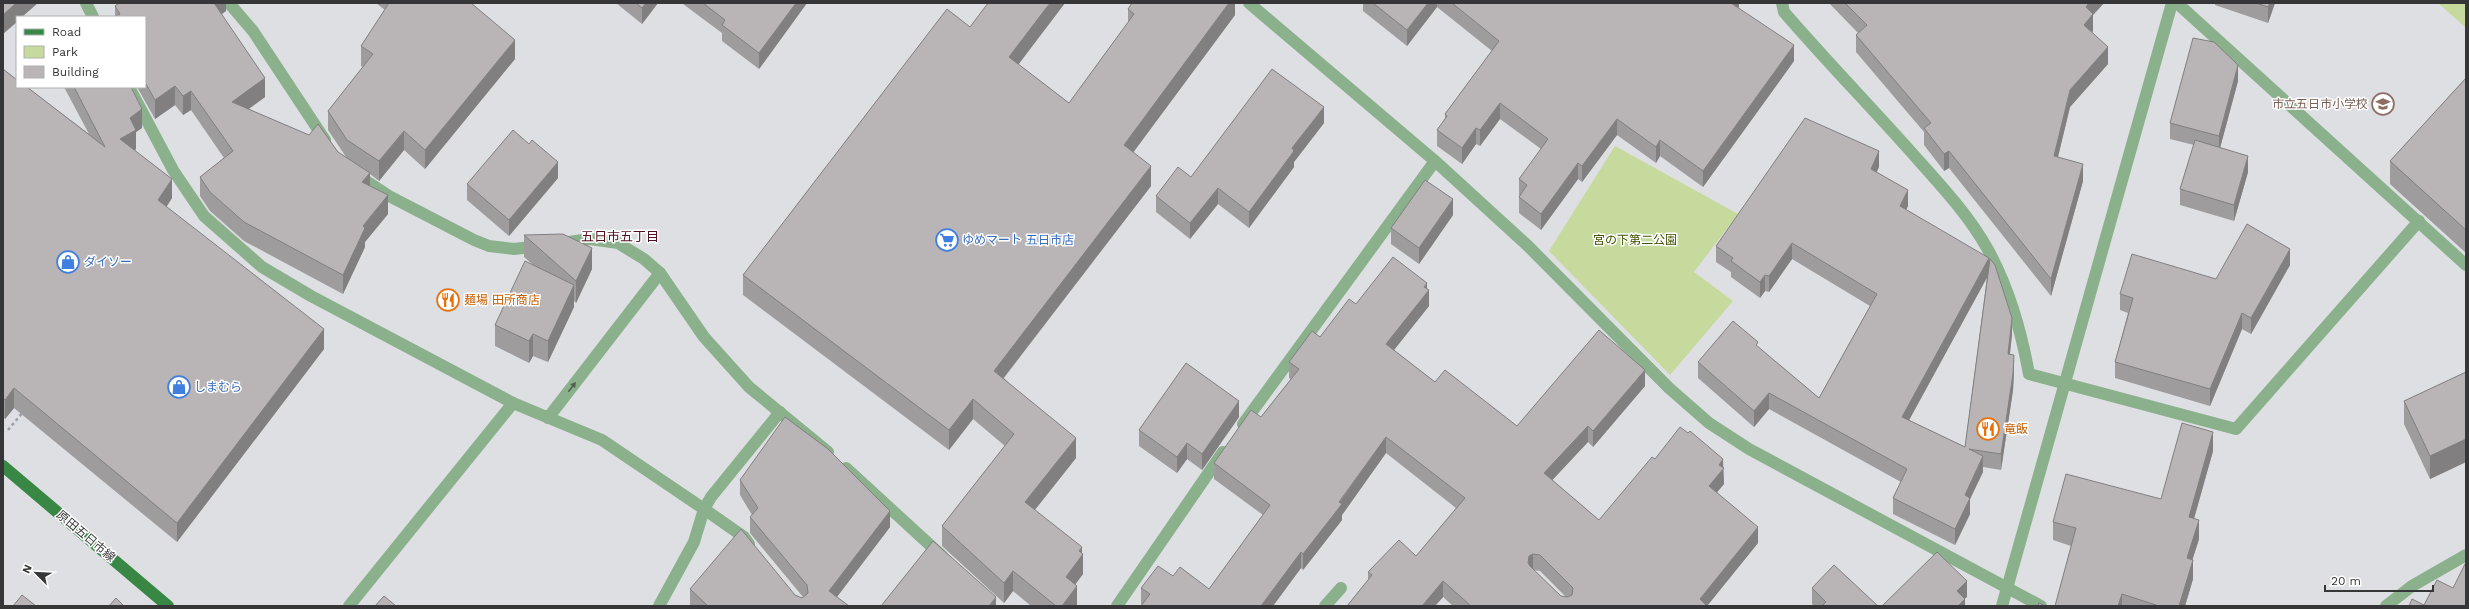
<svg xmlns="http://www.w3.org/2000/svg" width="2469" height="609" font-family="'Work Sans','Noto Sans JP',sans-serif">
  <rect width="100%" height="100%" fill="#dedfe3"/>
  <g fill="#c7da9d">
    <polygon points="2438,3 2466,3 2466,28"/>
    <polygon points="1615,146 1738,214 1694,272 1733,301 1670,375 1549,251"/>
  </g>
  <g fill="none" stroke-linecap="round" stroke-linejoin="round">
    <polyline stroke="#9f9fa3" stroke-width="2.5" stroke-dasharray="3 3" stroke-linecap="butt" points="8,430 23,412"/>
    <g stroke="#8ab18c" stroke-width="12">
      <polyline points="86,3 93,17"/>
      <polyline points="229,3 253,31 325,140"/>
      <polyline points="1249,3 1435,161 1527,245 1669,388 1709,423 1749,449 2041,606"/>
      <path d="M1782,3l2,9c44,51 91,99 136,150 24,27 49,54 67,86 22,39 34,82 42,126l207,55 183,-208"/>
      <polyline points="2177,3 2466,265"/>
      <polyline points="129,87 173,170 204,216 262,267 311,296 513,403 602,440 704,509 744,537 749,544"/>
      <polyline points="357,175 389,196 474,240 489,246 514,249 540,246"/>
      <polyline points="562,243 590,239 618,243 644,259 660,273 704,337 749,387 828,452"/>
      <polyline points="548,418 660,273"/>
      <polyline points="1243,424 1435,161"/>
      <polyline points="846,468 942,556"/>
      <polyline points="349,606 513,403"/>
      <polyline points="659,606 694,542 704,509 711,497 780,412"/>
      <polyline points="1117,606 1223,452"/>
      <polyline points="1325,606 1341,588"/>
      <polyline points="2002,606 2172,3"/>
      <polyline points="2386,606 2412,586 2466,555"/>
    </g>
    <polyline stroke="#388744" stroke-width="12" points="3,466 168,606"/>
  </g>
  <g fill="#9f9c9d" fill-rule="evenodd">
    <polygon points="119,3 226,3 226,11 221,14 265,97 249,109 338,152 346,157 328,130 328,111 363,67 361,66 361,46 385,10 376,3 471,3 515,59 425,169 404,150 379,181 370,174 370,186 388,214 365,242 365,247 343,294 244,241 210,211 200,196 200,177 224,158 191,110 183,115 175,105 155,119 137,87 145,87 145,17 115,17 115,6"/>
    <polygon points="616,3 658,3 642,24"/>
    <polygon points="683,3 807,3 759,69 722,41 722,33 683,4"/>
    <polygon points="1065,3 1018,64 1069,103 1128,23 1128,9 1235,3 1235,15 1133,152 1151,186 1004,378 1076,458 1035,510 1082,553 1083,574 1075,584 1077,586 1077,606 1031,606 1013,591 1004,603 942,546 942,526 1005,446 973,419 949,450 743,295 743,275 970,27"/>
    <polygon points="1363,3 1739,3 1738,8 1794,61 1703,187 1660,156 1656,163 1617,135 1582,182 1578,179 1541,230 1519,213 1519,197 1520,196 1519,195 1519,179 1541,149 1500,119 1480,146 1476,144 1462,164 1437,146 1437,130 1445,119 1445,114 1492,51 1437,7 1407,46 1363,11"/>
    <polygon points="1829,3 2104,3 2093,15 2093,31 2092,32 2108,64 2070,107 2058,157 2083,181 2051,296 1949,168 1944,171 1924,145 1924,132 1856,52 1856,35 1858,33"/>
    <polygon points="2215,3 2275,3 2268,23 2215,5"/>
    <polygon points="3,69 89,134 64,87 131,87 142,128 136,132 136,149 135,150 172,198 166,207 324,349 177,542 14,408 5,419 3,417"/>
    <polygon points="2466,78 2466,253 2390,184 2390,161"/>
    <polygon points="2238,81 2220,147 2248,172 2234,221 2180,205 2180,189 2194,145 2170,139 2170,123"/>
    <polygon points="1324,123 1294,162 1294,167 1249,228 1218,204 1190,239 1156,212 1156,196 1191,177"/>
    <path d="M1879,167l-3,5 32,34 -2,4 83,56 23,68 -2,20 4,17 -1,19 -12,80 -18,-3v5l-13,27v15l-15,31 -62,-31v-16l8,-16 -132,-73 -15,18 -56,-49v-16l60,-15 61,51 51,-92 -78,-47 -23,33 -4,-1 -5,7 -29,-21v-5l-15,-10v-16zM1987,277l-22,170 -56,-27z"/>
    <polygon points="558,178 509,236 467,200 467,184"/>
    <polygon points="1453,215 1419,264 1391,244 1391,228"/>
    <polygon points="524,235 592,269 576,303 574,301 574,307 548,362 533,356 529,363 495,346 495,325 533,265 524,257"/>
    <polygon points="2290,265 2251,334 2242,329 2210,406 2115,378 2115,362 2128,313 2120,310 2120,294 2216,279"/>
    <path d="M1427,289l2,17 -35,44 41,32 82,44 128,-40 -52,61 -5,-5 -36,38 47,40 56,-61 68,9 1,16 -7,8 41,51 -51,63h-254l-10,-9 -8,9h-88l21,-26v-8l48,-16 40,-48 -70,-55 -44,62v5l-39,50 -2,-2 -28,38h-132l1,-1 -1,-1v-16l32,-12 36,13 54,-74 -49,-36v-16l47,-46 30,-38 -2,-1v-16l31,-25 36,-33zM1533,570l7,1 26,26 -5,-1z"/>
    <polygon points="2466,351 2466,462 2430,479 2404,424 2404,401 2466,372"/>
    <polygon points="1239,417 1202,470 1187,459 1177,473 1139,446 1139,430"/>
    <polygon points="2213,451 2194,519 2199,539 2192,560 2193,579 2185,606 2055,606 2071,546 2053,540 2053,522 2161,499"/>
    <polygon points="740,480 890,527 837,597 849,606 691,606 690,605 690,589 795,595 802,598 803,597 750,533 750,517 752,515 740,495"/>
    <polygon points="1812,588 1878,606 1814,606 1812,604"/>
  </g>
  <g fill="#827f80">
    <polygon points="16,3 38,3 22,17 17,17 17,22 3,34 3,15"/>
    <polygon points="213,3 226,3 226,11 213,21"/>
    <polygon points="646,3 658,3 642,24 642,8"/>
    <polygon points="796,3 807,3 759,69 759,53"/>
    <polygon points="1050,3 1065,3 1009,77 1009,57"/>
    <polygon points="1229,3 1235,3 1235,15 1124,165 1124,145"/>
    <polygon points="1428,3 1437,3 1437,7 1407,46 1407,30"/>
    <polygon points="1731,3 1739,3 1739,7 1731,19"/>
    <polygon points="2089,3 2104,3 2093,15 2093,31 2084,42 2084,25 2086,7"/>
    <polygon points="2270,3 2275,3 2268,23 2268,7"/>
    <polygon points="515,40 515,59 425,169 425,150"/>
    <polygon points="1794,45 1794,61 1703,187 1703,171"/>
    <polygon points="2108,47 2108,64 2070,107 2054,173 2054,156 2070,90"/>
    <polygon points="2238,65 2238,81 2219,152 2219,136"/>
    <polygon points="265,78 265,97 232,121 232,102"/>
    <polygon points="175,86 175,105 155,119 155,100"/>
    <polygon points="191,91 191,110 183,115 183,96"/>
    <polygon points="1500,103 1500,119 1480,146 1480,130"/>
    <polygon points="1324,107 1324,123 1294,162 1294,167 1249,228 1249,212 1292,148"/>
    <polygon points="142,109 142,128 136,132 136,149 120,158 120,139 130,118"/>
    <polygon points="1617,119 1617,135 1582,182 1582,166"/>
    <polygon points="1476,128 1476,144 1462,164 1462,148"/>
    <polygon points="404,131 404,150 379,181 379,161"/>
    <polygon points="1660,140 1660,156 1656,163 1656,147"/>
    <polygon points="1879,151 1879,167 1871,185 1871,169"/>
    <polygon points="1949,151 1949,168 1944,171 1944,154"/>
    <polygon points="2248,156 2248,172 2234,221 2234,205"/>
    <polygon points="558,162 558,178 509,236 509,220"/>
    <polygon points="1578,163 1578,179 1541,230 1541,214"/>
    <polygon points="2083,164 2083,181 2051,296 2051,279"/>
    <polygon points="1151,166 1151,186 994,390 994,371"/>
    <polygon points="370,173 370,192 362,182"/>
    <polygon points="172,179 172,198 158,220 158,200"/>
    <polygon points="1218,188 1218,204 1190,239 1190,223"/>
    <polygon points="1908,190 1908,206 1900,222 1900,206"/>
    <polygon points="388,195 388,214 365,242 365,247 343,294 343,275 363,226"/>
    <polygon points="1453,199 1453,215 1419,264 1419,248"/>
    <polygon points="1792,243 1792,259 1769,292 1769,276"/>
    <polygon points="592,248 592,269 576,303 576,281"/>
    <polygon points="2290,249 2290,265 2251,334 2251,318"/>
    <polygon points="1989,258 1989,274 1902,433 1902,417"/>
    <polygon points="1765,275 1765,291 1760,298 1760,282"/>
    <polygon points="1427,283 1427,292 1429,290 1429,306 1386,360 1386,344"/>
    <polygon points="574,285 574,307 548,362 548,341"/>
    <polygon points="2242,313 2242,329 2210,406 2210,389"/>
    <polygon points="2012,318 2012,334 2008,370 2008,354"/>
    <polygon points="324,329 324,349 177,542 177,523"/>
    <polygon points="533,334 533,356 529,363 529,341"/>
    <polygon points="2014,355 2014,371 2013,390 2001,470 2001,454"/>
    <polygon points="1645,370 1645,386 1593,447 1593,431"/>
    <polygon points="14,388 14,408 5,419 5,400"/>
    <polygon points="1769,393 1769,409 1754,427 1754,411"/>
    <polygon points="973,399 973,419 949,450 949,430"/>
    <polygon points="1239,401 1239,417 1202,470 1202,454"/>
    <polygon points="1588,426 1588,442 1544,489 1544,473"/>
    <polygon points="2213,432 2213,451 2189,536 2189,517"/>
    <polygon points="1386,437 1386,453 1342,515 1342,520 1303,570 1303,554"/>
    <polygon points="1076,438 1076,458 1025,522 1025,502"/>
    <polygon points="2466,439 2466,462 2430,479 2430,456"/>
    <polygon points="1187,443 1187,459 1177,473 1177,457"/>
    <polygon points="1983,456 1983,472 1970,499 1970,514 1955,545 1955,529 1965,495"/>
    <polygon points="1723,459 1724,484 1709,502 1709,486 1719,465"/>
    <polygon points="890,511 890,527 830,606 829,591"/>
    <polygon points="2199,520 2199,539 2187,577 2187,558"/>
    <polygon points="1758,527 1758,543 1707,606 1700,599"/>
    <polygon points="1082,547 1082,555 1083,554 1083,574 1066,597 1066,577 1079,551"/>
    <polygon points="1301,552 1301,568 1273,606 1261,606"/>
    <polygon points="1533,554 1533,570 1529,572 1528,563 1529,556"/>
    <polygon points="2193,560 2193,579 2185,606 2179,606"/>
    <polygon points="1013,571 1013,591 1004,603 1004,583"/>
    <polygon points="1443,581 1443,597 1435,606 1422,606"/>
    <polygon points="1967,581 1967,597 1957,606 1957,591"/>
    <polygon points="1077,586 1077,606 1062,606"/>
    <polygon points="2122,594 2122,606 2118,606"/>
    <polygon points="996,597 996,606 989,606"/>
    <polygon points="1965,599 1965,606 1958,606"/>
  </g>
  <g fill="#b9b5b7" stroke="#827f80" fill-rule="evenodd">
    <polygon points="3,3 16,3 3,15"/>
    <polygon points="119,3 214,3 265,78 232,102 309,135 318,124 338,152 370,173 362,182 388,195 363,226 365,228 343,275 244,222 210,192 200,177 233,151 191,91 183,96 175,86 155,100 145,82 145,17 115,17 120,14 115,6"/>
    <polygon points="389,3 471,3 515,40 425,150 404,131 379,161 347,140 328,111 373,54 361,46"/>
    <polygon points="636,3 646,3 642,8"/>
    <polygon points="703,3 796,3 759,53 722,25 725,20"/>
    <polygon points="988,3 1050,3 1009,57 1069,103 1134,14 1128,9 1132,3 1229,3 1124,145 1151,166 994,371 1076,438 1025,502 1082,547 1079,551 1083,554 1066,577 1077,586 1062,606 1056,606 1013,571 1004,583 942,526 1014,434 973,399 949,430 743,275 947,9 970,27"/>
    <polygon points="1373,3 1428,3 1407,30"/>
    <polygon points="1452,3 1731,3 1794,45 1703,171 1660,140 1656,147 1617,119 1582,166 1578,163 1541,214 1519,197 1527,185 1519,179 1548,139 1500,103 1480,130 1476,128 1462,148 1437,130 1447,116 1445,114 1499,41"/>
    <polygon points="1845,3 2089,3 2086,7 2093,14 2084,25 2108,47 2070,90 2054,156 2083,164 2051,279 1949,151 1944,154 1924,128 1931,123 1856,35 1867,25"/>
    <polygon points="2256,3 2270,3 2268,7"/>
    <polygon points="2193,38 2214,42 2238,65 2219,136 2170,123"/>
    <polygon points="3,69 17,80 17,87 27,87 105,147 74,87 131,87 142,109 130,118 136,130 120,139 172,179 158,200 324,329 177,523 14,388 5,400 3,398"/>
    <polygon points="1272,69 1324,107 1292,148 1294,151 1249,212 1218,188 1190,223 1156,196 1178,167 1191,177"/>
    <polygon points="2466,78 2466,230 2390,161"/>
    <polygon points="1805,118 1879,151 1871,169 1908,190 1900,206 1989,258 1902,417 1965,447 1990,259 1995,265 2012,318 2008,354 2014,355 2013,374 2001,454 1969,449 1983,456 1965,495 1970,498 1955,529 1893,498 1907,469 1769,393 1754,411 1698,362 1733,321 1758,342 1756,345 1819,398 1877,294 1792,243 1769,276 1765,275 1760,282 1731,261 1733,258 1716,246"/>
    <polygon points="513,130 529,144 532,140 558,162 509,220 467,184"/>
    <polygon points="2195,140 2248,156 2234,205 2180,189"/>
    <polygon points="1425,180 1453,199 1419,248 1391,228"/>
    <polygon points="2247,224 2290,249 2251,318 2242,313 2210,389 2115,362 2133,298 2120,294 2132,254 2216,279"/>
    <polygon points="563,234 592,248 576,281 524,235"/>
    <path d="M1393,257l34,26 -3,4 5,3 -43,54 49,38 10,-12 72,56 82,-96 46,40 -52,61 -5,-5 -44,47 55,47 53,-63 3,2 25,-32 8,6 2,-2 33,28 -4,6 5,3 -15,18 49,41 -58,72 7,7h-236l-28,-25 -21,25h-75l25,-31 -4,-3 31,-32 17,16 49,-58 -79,-61 -47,65 3,2 -39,50 -2,-2 -40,54h-120l9,-12 -9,-6 17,-22 15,10 7,-9 29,22 61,-84 -56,-42 37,-53 10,7 38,-48 -10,-7 23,-31 8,6 29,-38 7,5zM1533,554l7,1 33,33 -1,7 -4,2 -7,-1 -31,-30 -2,-3 1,-7z"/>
    <polygon points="525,261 574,285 548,341 533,334 529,341 495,325"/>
    <polygon points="1186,363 1239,401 1202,454 1187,443 1177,457 1139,430"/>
    <polygon points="2466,372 2466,439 2430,456 2404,401"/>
    <polygon points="785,417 828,449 890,511 829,591 849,606 708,606 690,589 741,529 795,595 802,598 808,593 807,585 750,517 758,508 740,480"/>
    <polygon points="2182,423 2213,432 2189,517 2199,520 2187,558 2193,560 2179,606 2159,606 2122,594 2118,606 2055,606 2076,528 2053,522 2066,474 2161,499"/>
    <polygon points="933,541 996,597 989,606 881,606"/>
    <polygon points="1937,552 1967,581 1957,591 1965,599 1958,606 1882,606"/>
    <polygon points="2465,564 2466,564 2466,606 2409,606 2412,599 2424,605 2437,580 2453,588"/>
    <polygon points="1834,565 1878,606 1822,606 1826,602 1812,588"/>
    <polygon points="22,595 36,606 13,606"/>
    <polygon points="384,596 396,606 375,606"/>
    <polygon points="116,598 124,606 109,606"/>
    <polygon points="2039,603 2045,606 2038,606"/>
  </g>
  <defs><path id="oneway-solid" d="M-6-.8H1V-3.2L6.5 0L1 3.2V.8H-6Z"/></defs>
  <use fill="#536155" href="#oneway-solid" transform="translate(572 387) rotate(-52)"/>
  <defs>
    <g id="school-ring" transform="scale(1.15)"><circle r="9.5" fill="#fff" stroke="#8d6e63" stroke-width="1.5"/><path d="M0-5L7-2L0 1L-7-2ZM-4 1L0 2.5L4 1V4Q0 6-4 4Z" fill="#8d6e63"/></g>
    <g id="supermarket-ring" transform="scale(1.15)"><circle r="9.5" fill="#fff" stroke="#3f7fe0" stroke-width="1.5"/><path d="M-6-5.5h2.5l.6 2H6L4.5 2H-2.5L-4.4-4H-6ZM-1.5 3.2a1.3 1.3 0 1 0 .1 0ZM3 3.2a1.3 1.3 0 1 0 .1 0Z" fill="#3f7fe0"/></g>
    <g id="shop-ring" transform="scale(1.15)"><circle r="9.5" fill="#fff" stroke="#3f7fe0" stroke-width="1.5"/><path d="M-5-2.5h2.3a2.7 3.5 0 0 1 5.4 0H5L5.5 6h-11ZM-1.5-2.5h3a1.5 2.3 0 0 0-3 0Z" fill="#3f7fe0"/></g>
    <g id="restaurant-ring" transform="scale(1.15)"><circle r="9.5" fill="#fff" stroke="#e8710a" stroke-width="1.5"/><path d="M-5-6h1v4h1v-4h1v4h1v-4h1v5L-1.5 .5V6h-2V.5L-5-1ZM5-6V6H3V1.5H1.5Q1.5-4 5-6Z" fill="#e8710a"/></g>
  </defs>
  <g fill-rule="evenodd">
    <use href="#school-ring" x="2383" y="104"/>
    <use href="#supermarket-ring" x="947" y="240"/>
    <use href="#shop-ring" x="68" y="262"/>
    <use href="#restaurant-ring" x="448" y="300"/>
    <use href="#shop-ring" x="179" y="387"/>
    <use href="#restaurant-ring" x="1988" y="429"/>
  </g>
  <g text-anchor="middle" stroke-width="3" stroke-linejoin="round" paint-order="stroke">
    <g font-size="12" fill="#785e54" stroke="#fff" text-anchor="end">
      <text x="2368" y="108">市立五日市小学校</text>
    </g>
    <g font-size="12" fill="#366cbe" stroke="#fff" text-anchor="start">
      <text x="962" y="244">ゆめマート 五日市店</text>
      <text x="84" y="266">ダイソー</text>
      <text x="194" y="391">しまむら</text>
    </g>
    <g font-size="12" fill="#425207" stroke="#fff">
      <text x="1635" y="244">宮の下第二公園</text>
    </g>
    <g font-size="12" fill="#c56008" stroke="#fff" text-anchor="start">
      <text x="464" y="304">麺場 田所商店</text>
      <text x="2004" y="433">竜飯</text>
    </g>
    <g font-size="12" fill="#363638" stroke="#fff">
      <text transform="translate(86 536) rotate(40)" y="4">原田五日市線</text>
    </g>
    <g font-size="13" fill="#530e22" stroke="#fff">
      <text x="620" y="241">五日市五丁目</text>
    </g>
  </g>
  <rect width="2469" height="609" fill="none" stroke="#363638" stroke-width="8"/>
  <rect x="16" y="16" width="130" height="72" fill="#ffffff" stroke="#afafaf"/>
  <rect x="24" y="29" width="20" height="6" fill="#388744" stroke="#afafaf"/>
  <text x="52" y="36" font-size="12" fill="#363638">Road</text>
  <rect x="24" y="46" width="20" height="12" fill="#c7da9d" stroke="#afafaf"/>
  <text x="52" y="56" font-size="12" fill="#363638">Park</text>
  <rect x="24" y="66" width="20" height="12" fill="#b9b5b7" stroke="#afafaf"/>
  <text x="52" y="76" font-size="12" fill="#363638">Building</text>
  <g transform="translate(36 573) rotate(294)" stroke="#ffffff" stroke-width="3" paint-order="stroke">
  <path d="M0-3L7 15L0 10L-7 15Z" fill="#363638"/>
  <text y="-6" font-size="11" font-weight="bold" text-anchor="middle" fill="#363638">N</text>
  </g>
  <path d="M2325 585v6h108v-6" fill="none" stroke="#363638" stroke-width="2"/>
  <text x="2331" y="585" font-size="12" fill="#363638" stroke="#ffffff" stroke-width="3" paint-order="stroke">20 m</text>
</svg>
